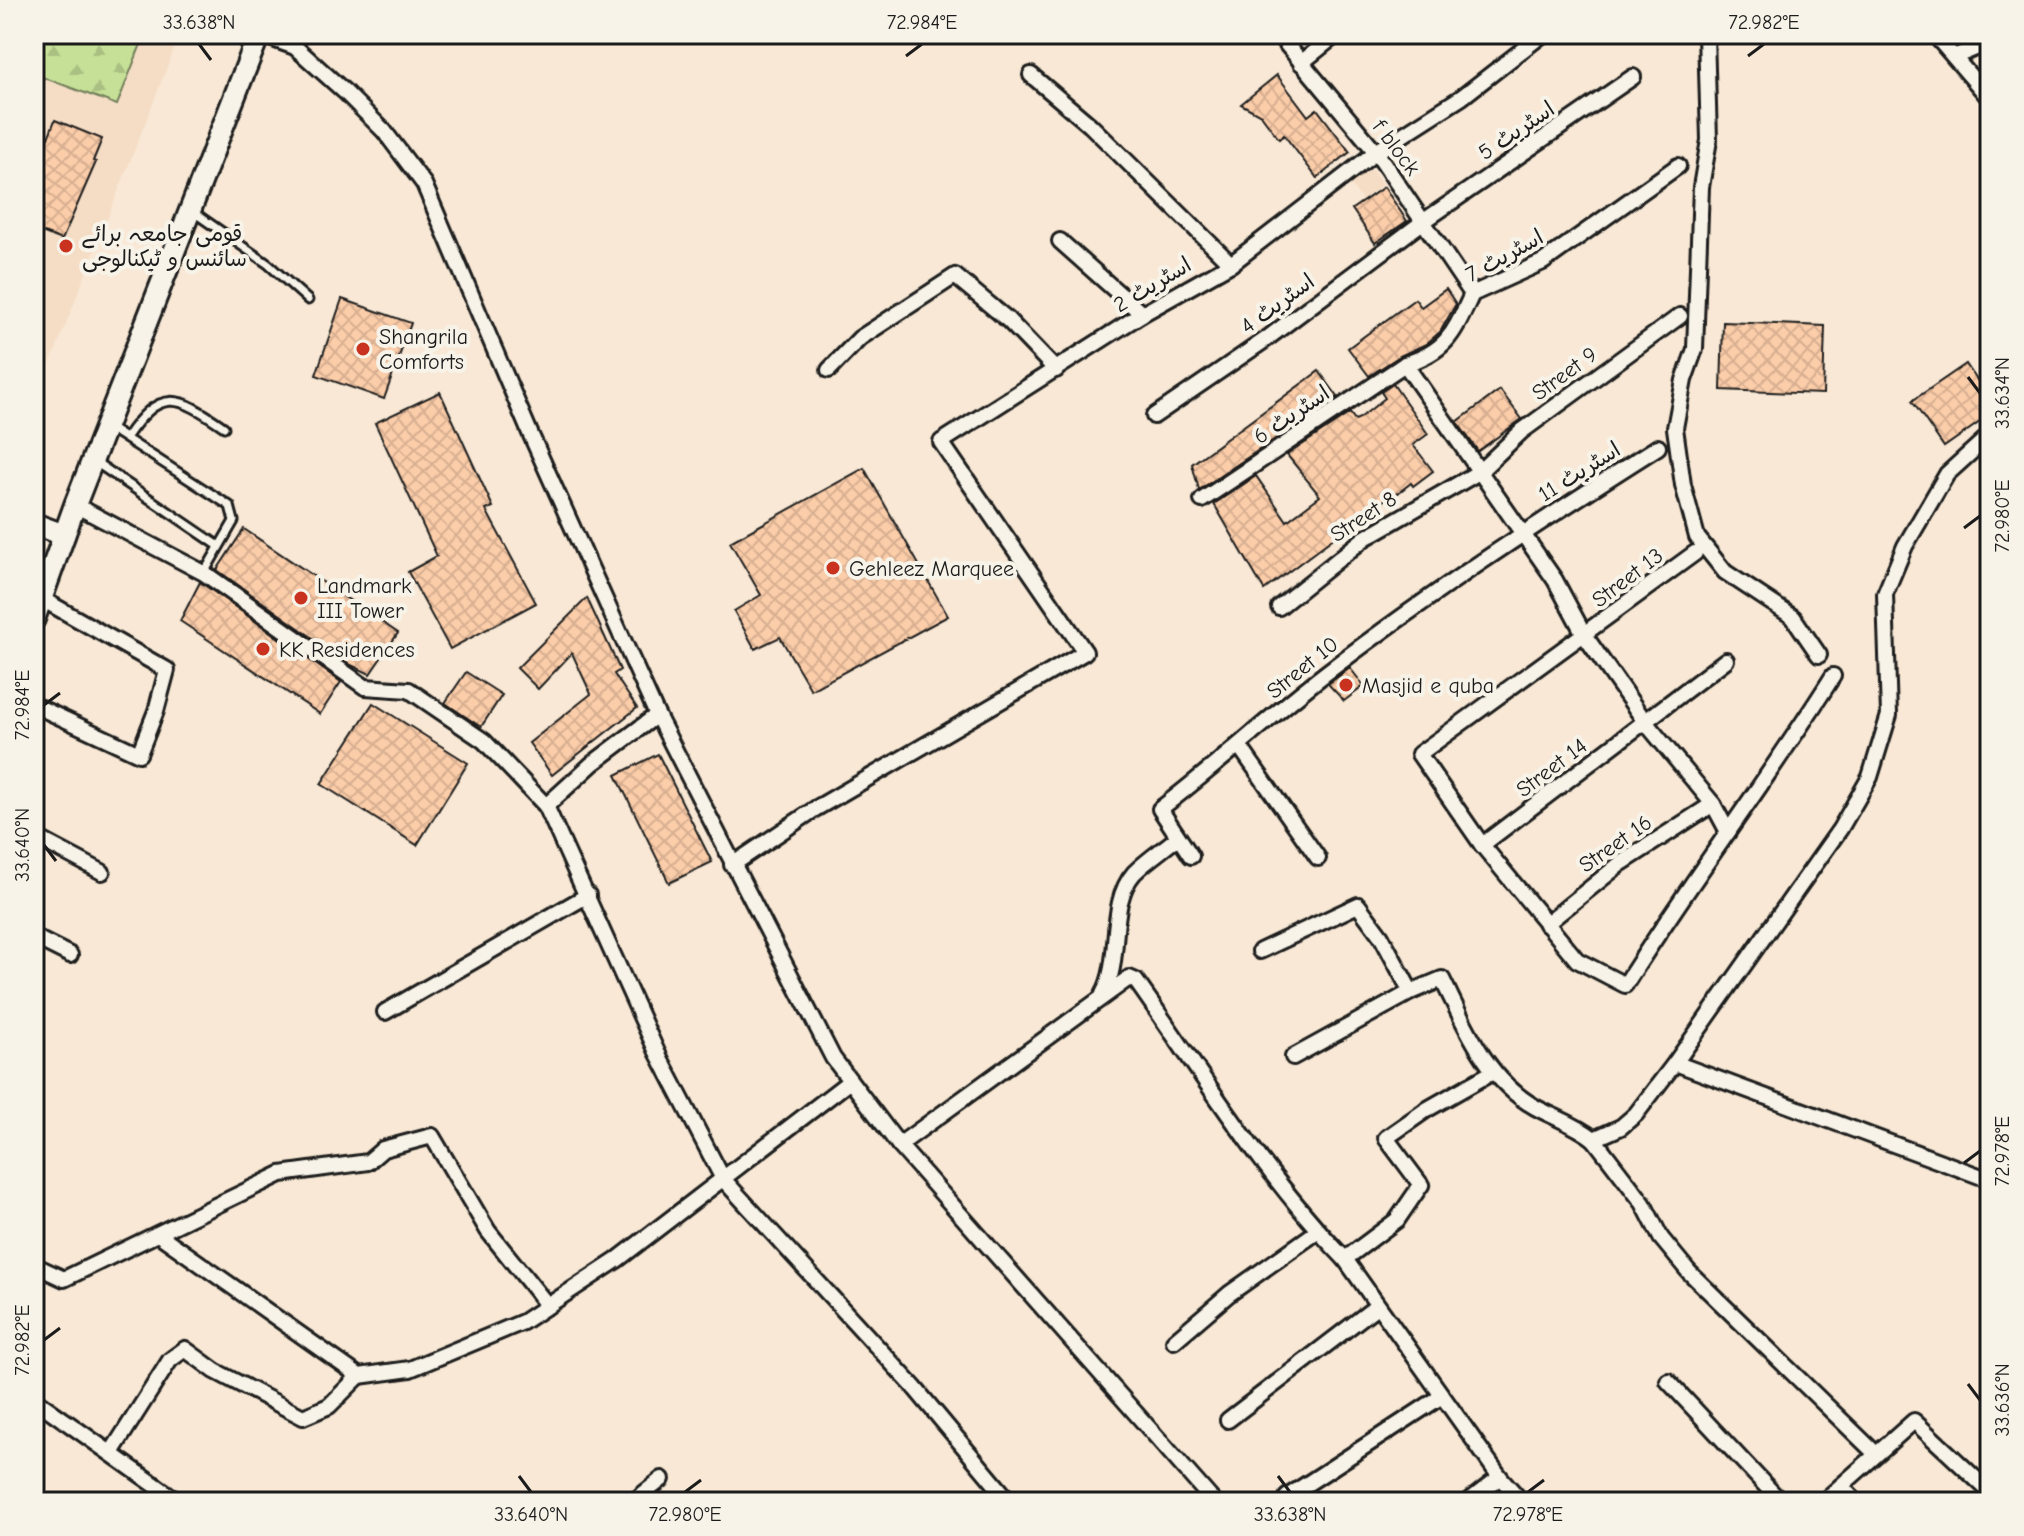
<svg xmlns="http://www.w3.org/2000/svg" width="2024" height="1536" font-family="'Comic Neue','Playpen Sans Arabic',sans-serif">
  <defs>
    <pattern id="forest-firs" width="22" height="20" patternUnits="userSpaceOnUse" patternTransform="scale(2)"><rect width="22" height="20" fill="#c6e097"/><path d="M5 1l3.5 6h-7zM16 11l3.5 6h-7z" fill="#aac082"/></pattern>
    <pattern id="building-cross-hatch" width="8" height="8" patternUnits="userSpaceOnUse" patternTransform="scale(2)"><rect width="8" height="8" fill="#fbcda9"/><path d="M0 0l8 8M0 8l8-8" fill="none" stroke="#d7af91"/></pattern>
  </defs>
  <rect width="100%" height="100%" fill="#f8e8d5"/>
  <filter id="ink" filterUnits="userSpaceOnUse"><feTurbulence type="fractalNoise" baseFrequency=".0125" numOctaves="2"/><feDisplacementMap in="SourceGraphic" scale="16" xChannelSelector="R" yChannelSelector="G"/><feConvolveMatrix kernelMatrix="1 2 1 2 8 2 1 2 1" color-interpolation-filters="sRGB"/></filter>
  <g filter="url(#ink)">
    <g fill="#f5dcc5">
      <polygon points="34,34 180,34 34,405"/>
      <polygon points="1368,165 1383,185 1362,200 1348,181"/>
    </g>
    <polygon fill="url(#forest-firs)" stroke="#717e5a" stroke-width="2" points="34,34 145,34 117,105 34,74"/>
    <g fill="url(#building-cross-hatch)" stroke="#1c1c1c" stroke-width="2">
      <polygon points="1277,75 1308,116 1317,109 1350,152 1317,178 1284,135 1279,139 1261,115 1241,104"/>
      <polygon points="55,120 102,139 93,161 96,162 62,240 34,229 34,174"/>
      <polygon points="1384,187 1407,221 1375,243 1352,209"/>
      <polygon points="1446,289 1456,304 1440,332 1426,344 1400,356 1369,376 1348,348 1415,299 1421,307"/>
      <polygon points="342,299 411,323 384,399 316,375"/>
      <polygon points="1723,322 1825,326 1823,394 1721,390"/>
      <polygon points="1966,364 1990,399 1990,415 1944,447 1912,401"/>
      <polygon points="1319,371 1338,397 1199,490 1192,464"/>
      <polygon points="1393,384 1428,434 1413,445 1433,471 1413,486 1411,483 1393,497 1391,495 1264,590 1214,504 1256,476 1287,521 1320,496 1287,455 1350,413 1355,420 1360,418 1385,398 1381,392"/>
      <polygon points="1500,390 1522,419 1478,451 1457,422"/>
      <polygon points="440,392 493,507 486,510 536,603 450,649 408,572 437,556 375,423"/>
      <polygon points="864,468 948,616 811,690 780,637 755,649 734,611 761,595 730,542"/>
      <polygon points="244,529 398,633 370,674 351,665 217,570"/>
      <polygon points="200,582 341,682 320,714 180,621"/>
      <polygon points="587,598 620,670 614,674 637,708 552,775 529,743 591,694 572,653 538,689 517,668"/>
      <polygon points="1350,668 1364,686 1344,701 1328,684"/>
      <polygon points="466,672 502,695 481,727 445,703"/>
      <polygon points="373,703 468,763 417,845 321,784"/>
      <polygon points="658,754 712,862 669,883 616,775"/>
    </g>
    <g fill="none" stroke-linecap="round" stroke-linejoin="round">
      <g stroke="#1c1c1c" stroke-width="13">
        <g id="service">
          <polyline points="192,211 268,264 308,300"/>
          <polyline points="108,427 230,506 234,521 204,573"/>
          <path d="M126,438c34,-50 51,-44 98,-11"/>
          <polyline points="94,461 219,546"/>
        </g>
      </g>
      <g stroke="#1c1c1c" stroke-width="20">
        <g id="minor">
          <polyline points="259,34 295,47 345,92 384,131 424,184 530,433 657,715 833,1058 899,1145 1214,1502"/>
          <polyline points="1278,34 1376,152 1472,294"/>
          <polyline points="1706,34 1709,140 1701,187 1695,349 1684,380 1675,428 1683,485 1697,537 1725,572 1793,617 1819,655"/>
          <polyline points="1934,34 1990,99"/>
          <polyline points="1956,56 1990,42"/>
          <polyline points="1301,63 1337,34"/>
          <polyline points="1031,75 1090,125 1231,264"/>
          <polyline points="1060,241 1142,314"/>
          <polyline points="1405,364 1555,580 1585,636 1646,723 1713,804 1728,832"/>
          <polyline points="829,370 860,338 955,276 1008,320 1056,370"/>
          <polyline points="1154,416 1265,340 1424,221 1633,77"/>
          <path d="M1202,500l203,-136c43,-13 49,-32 67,-70l71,-32 135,-96"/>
          <polyline points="75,505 204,573 365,687 409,690 484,741 546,806 657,1052 723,1179 914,1387 1010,1502"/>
          <path d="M1695,553l-276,201 63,91 95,115 48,25c66,-105 142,-204 208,-309"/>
          <polyline points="1279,607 1365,538 1479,472 1522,431 1680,316"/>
          <polyline points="34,705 139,754 156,711 167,670 42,599"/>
          <polyline points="1240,747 1318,858"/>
          <polyline points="546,806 592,764 657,715"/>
          <polyline points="34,836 102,872"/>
          <polyline points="1482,845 1726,660"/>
          <path d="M1191,856l-31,-47c58,-44 112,-95 170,-139 105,-80 216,-152 328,-223"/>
          <polyline points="732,865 815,809 1085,652 941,442 1142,314 1231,264 1376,152 1462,97 1543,34"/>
          <polyline points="1546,924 1620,864 1713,804"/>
          <polyline points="34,937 70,955"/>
          <path d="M1260,951l98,-46 23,31 30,56 31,-13c24,48 44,100 93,128 20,11 40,17 59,32"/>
          <path d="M1103,994c20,-35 4,-90 31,-121 13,-13 30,-24 44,-36"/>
          <polyline points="385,1012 588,895"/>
          <polyline points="1293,1057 1411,992"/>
          <polyline points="1675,1063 1990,1180"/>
          <path d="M899,1145l230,-167 7,3c67,94 129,196 209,278l155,218 22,25"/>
          <polyline points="158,1234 359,1376 410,1369 523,1322 617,1260 850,1081"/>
          <polyline points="1345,1259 1397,1220 1421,1185 1386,1138 1426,1110 1491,1073"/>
          <polyline points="34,1265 64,1279 281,1174 368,1162 383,1149 432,1136 488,1231 548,1306"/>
          <polyline points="1174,1341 1229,1294 1318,1231"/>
          <polyline points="1668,1381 1781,1502"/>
          <polyline points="34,1399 179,1502"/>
          <polyline points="1228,1420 1377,1306"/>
          <polyline points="111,1453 170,1360 185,1349 215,1371 303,1417 329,1406 359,1376"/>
          <polyline points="1876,1454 1689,1272 1661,1238 1643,1203 1594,1139 1621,1127 1636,1114 1675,1063 1840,829 1870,777 1889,715 1885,594 1905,546 1947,474 1990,435"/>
          <polyline points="1841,1486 1856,1502"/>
          <polyline points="1287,1497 1442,1396"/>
          <polyline points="633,1502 662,1479"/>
          <polyline points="1468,1502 1500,1477"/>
          <polyline points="1823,1502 1914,1421 1990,1492"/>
        </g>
      </g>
      <g stroke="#1c1c1c" stroke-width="26">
        <g id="secondary">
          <polyline points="34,524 64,535"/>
          <polyline points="34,619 75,505 259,34"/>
        </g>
      </g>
      <use href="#service" stroke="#f7f3e8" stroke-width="7"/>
      <use href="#minor" stroke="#f7f3e8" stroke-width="14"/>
      <use href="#secondary" stroke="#f7f3e8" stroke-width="20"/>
    </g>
  </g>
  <path fill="none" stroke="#1c1c1c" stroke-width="3" d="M199,44l12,16M906,56l16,-12M1748,56l16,-12M1968,377l12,16M1964,528l16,-12M44,705l16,-12M44,845l12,16M1964,1163l16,-12M44,1340l16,-12M1968,1384l12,16M519,1476l12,16M1278,1476l12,16M685,1492l16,-12M1528,1492l16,-12"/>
  <g fill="#c8321e" stroke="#f7f3e8" stroke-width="3">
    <circle cx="66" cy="246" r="8"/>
    <circle cx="363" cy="349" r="8"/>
    <circle cx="833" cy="568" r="8"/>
    <circle cx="301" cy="598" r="8"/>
    <circle cx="263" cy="649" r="8"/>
    <circle cx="1346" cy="685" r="8"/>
  </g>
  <g text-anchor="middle" stroke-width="8" stroke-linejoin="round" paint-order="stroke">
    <g font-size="22" fill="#1c1c1c" stroke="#f7f3e8">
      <text transform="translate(1516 130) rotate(-34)" y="8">اسٹریٹ 5</text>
      <text transform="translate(1397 147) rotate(53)" y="8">f block</text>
      <text transform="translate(1504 255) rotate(-29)" y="8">اسٹریٹ 7</text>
      <text transform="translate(1152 284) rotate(-31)" y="8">اسٹریٹ 2</text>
      <text transform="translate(1277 303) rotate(-36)" y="8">اسٹریٹ 4</text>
      <text transform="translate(1564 373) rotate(-36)" y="8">Street 9</text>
      <text transform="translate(1291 414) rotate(-34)" y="8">اسٹریٹ 6</text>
      <text transform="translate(1579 471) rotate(-32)" y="8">اسٹریٹ 11</text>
      <text transform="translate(1363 516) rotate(-33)" y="8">Street 8</text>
      <text transform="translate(1627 577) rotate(-37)" y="8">Street 13</text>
      <text transform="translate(1302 667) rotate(-39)" y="8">Street 10</text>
      <text transform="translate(1551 767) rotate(-37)" y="8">Street 14</text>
      <text transform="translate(1615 843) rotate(-35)" y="8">Street 16</text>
    </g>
    <g font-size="22" fill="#1c1c1c" stroke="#f7f3e8" text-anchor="start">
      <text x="82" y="241">قومی جامعہ برائے<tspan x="82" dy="25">سائنس و ٹیکنالوجی</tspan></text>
      <text x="379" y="344">Shangrila<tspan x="379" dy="25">Comforts</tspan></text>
      <text x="849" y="576">Gehleez Marquee</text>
      <text x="317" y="593">Landmark<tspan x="317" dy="25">III Tower</tspan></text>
      <text x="279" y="657">KK Residences</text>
      <text x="1362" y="693">Masjid e quba</text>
    </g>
  </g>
  <rect width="2024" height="1536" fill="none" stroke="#f7f3e8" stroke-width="88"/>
  <rect x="44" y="44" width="1936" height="1448" fill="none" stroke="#1c1c1c" stroke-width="3"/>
  <g font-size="20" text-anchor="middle" fill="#1c1c1c">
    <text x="199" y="29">33.638°N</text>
    <text x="922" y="29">72.984°E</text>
    <text x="1764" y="29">72.982°E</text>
    <text transform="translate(2002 393) rotate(-90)" y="7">33.634°N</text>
    <text transform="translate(2002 516) rotate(-90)" y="7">72.980°E</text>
    <text transform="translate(22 705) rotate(-90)" y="7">72.984°E</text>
    <text transform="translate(22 845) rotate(-90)" y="7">33.640°N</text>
    <text transform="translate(2002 1151) rotate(-90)" y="7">72.978°E</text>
    <text transform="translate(22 1340) rotate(-90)" y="7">72.982°E</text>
    <text transform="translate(2002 1400) rotate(-90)" y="7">33.636°N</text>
    <text x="531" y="1521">33.640°N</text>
    <text x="685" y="1521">72.980°E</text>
    <text x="1290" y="1521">33.638°N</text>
    <text x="1528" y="1521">72.978°E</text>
  </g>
</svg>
